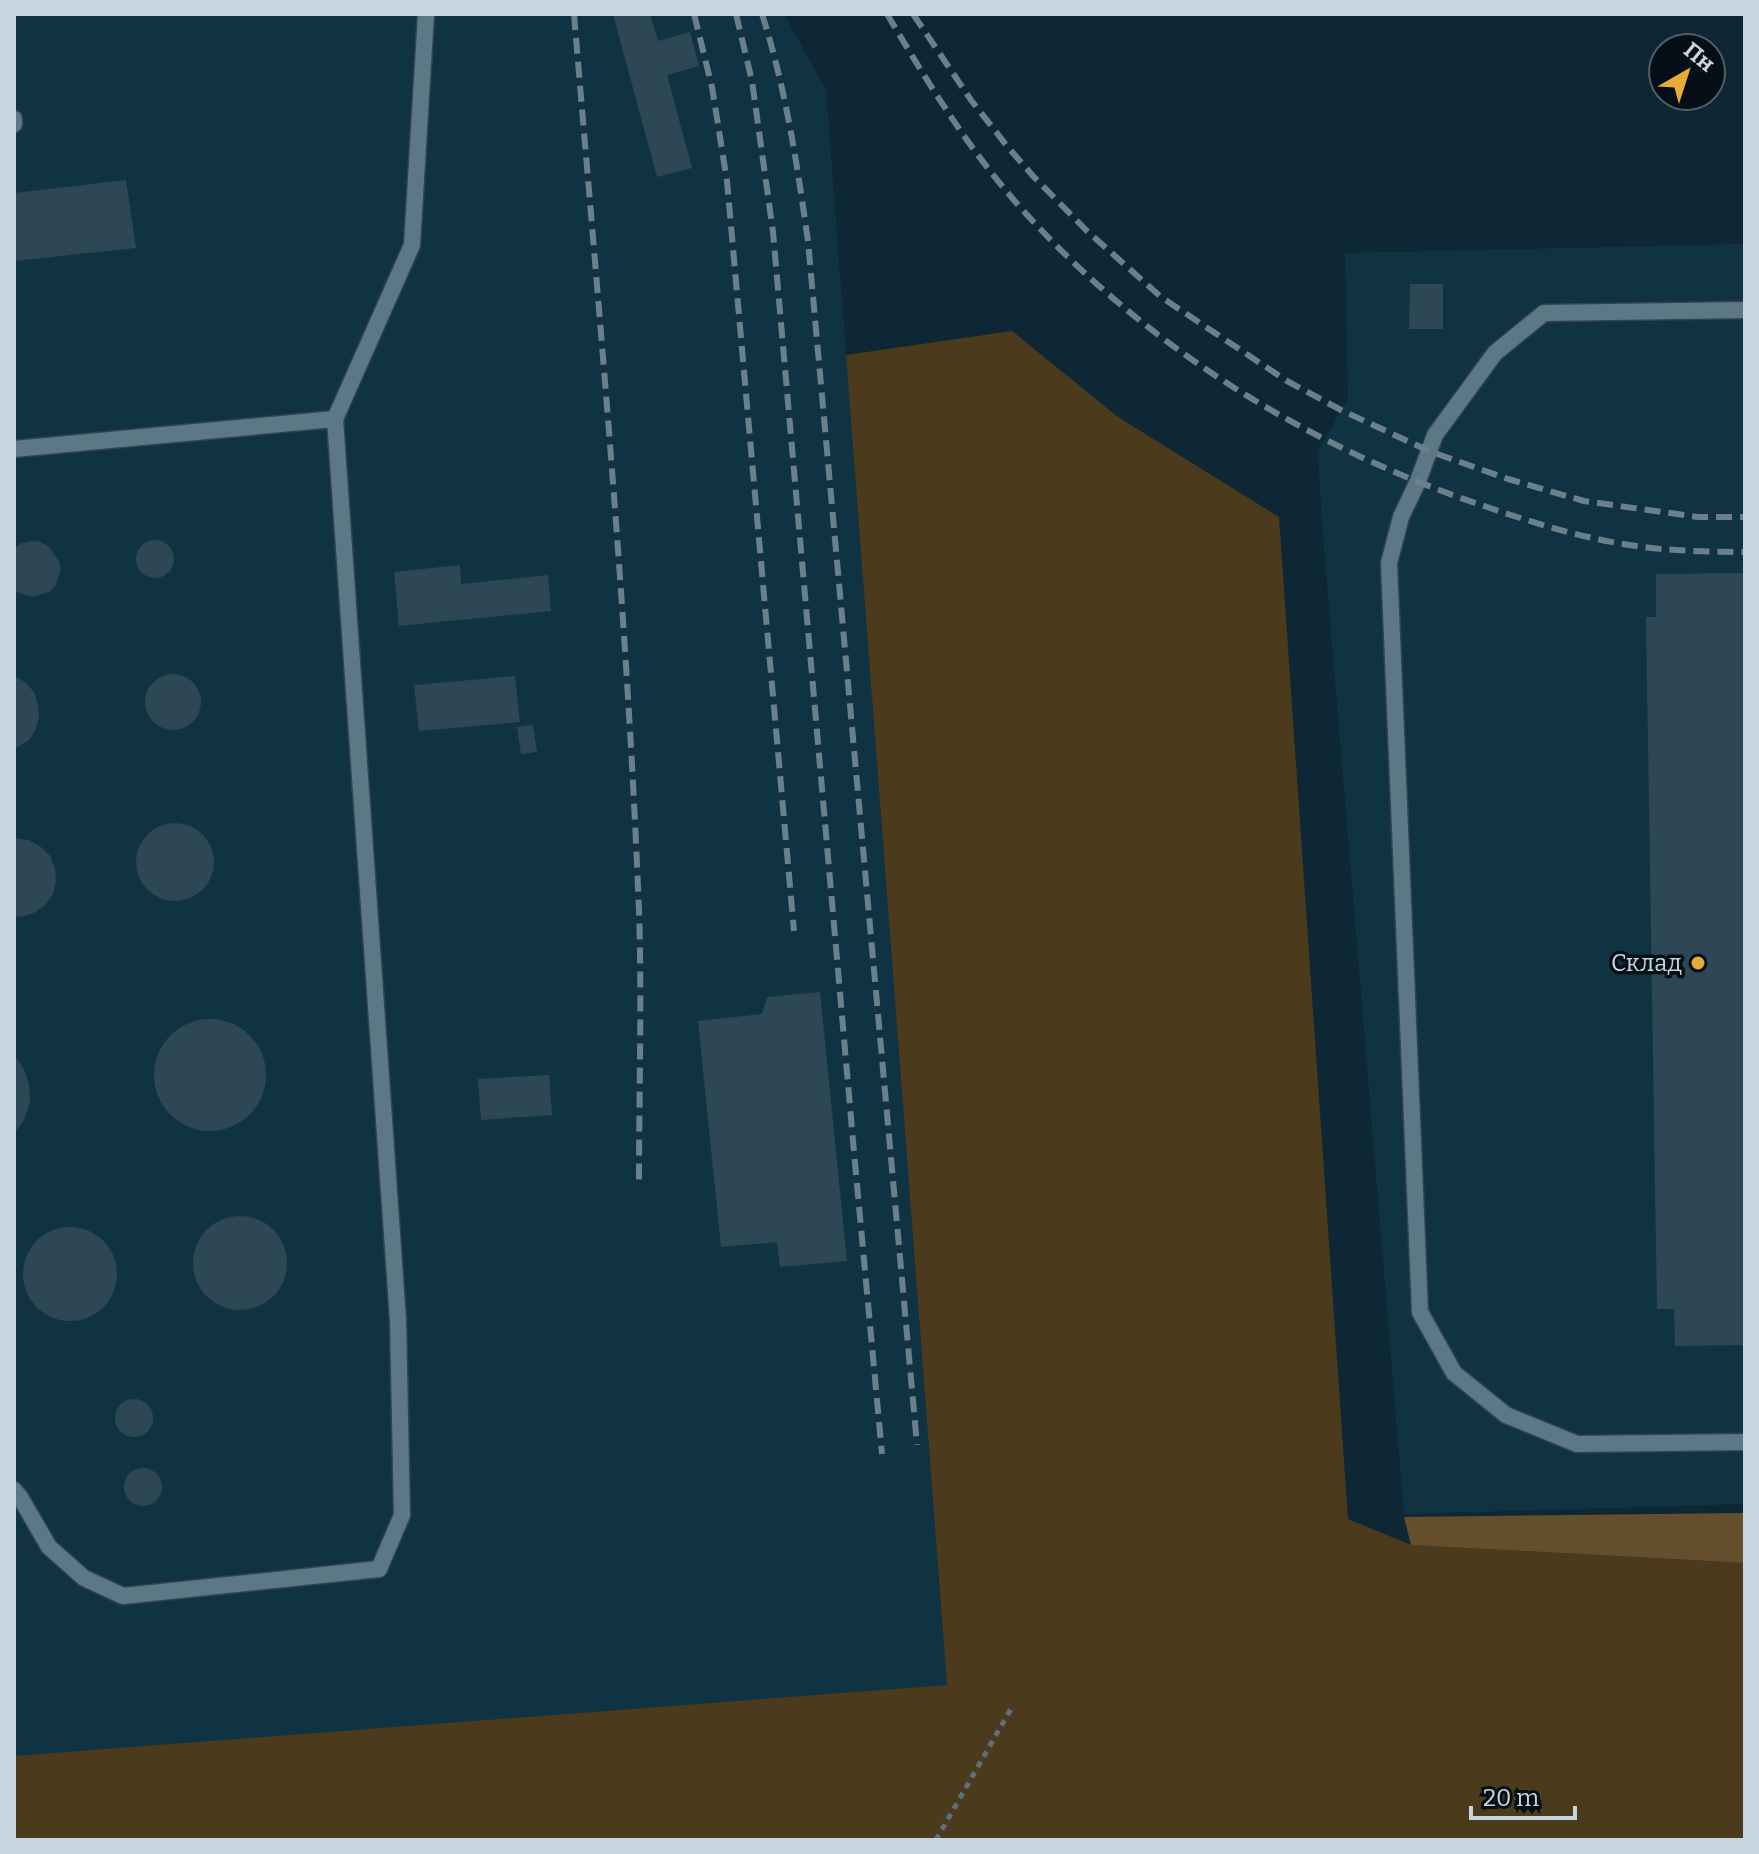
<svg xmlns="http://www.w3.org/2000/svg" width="1759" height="1854" font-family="Bitter,serif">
  <rect width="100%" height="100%" fill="#0d2834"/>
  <g fill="#103343">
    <polygon points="14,14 784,14 826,90 947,1685 14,1759"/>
    <polygon points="1745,244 1745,1504 1404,1514 1321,510 1318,451 1348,398 1345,253"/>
  </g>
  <polygon fill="#4c3a1c" points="1012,331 1118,417 1279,517 1348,1519 1411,1545 1745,1563 1745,1840 14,1840 14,1756 947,1685 846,355"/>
  <polygon fill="#644e2b" points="1745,1513 1745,1563 1411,1545 1404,1517"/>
  <g fill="#2d4755">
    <polygon points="613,14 650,14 658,41 690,32 699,66 667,75 692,168 657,177"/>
    <polygon points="126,180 136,248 14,261 14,193"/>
    <polygon points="1410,284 1443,284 1443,329 1409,329"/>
    <circle cx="155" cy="559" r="19"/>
    <polygon points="31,541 41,542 49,547 59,561 61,569 55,586 49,592 32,597 14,591 14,548 22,543"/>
    <polygon points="460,565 461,584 548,575 551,611 399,626 394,572"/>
    <polygon points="1745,573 1745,1345 1675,1346 1674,1309 1657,1309 1646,617 1656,617 1656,574"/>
    <circle cx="173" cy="702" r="28"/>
    <polygon points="14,676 25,682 34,692 38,704 39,716 36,729 29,740 14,749"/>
    <polygon points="515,676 520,722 419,731 414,685"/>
    <polygon points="533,725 537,752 521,754 517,727"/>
    <circle cx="175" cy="862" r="39"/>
    <polygon points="14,838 29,840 41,847 50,856 55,868 56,881 53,894 46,904 36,912 24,916 14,917"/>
    <polygon points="820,992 847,1261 780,1267 777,1242 721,1247 698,1021 762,1014 767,997"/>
    <circle cx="210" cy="1075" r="56"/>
    <polygon points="14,1056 23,1067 29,1084 30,1103 24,1120 14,1134"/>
    <polygon points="549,1075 552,1115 481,1120 478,1079"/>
    <circle cx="240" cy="1263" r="47"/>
    <circle cx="70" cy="1274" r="47"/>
    <circle cx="134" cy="1418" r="19"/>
    <circle cx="143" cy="1487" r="19"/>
  </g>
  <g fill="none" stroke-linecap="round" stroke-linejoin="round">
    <g stroke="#33434e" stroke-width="19">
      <g id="lane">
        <polyline points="14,119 14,124"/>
        <polyline points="1745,310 1544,313 1495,353 1435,435 1418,481 1401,517 1389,563 1420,1312 1454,1373 1506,1415 1577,1444 1745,1442"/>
        <polyline points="335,419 412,245 426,14"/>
        <polyline points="14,449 335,419 398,1320 402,1515 379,1569 123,1596 84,1578 49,1547 20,1497 14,1490"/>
      </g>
    </g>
    <polyline stroke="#5b717c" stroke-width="5" stroke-dasharray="6 6" stroke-linecap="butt" points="936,1840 1012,1707"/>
    <use href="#lane" stroke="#5c7887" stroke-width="16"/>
    <g stroke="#6b808a" stroke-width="6" stroke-dasharray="16 8" stroke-linecap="butt">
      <path d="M574,14c25,298 53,597 65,897 3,90 0,181 0,271"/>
      <polyline points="694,14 712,87 727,181 794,931"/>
      <polyline points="736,14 752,81 773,232 854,1152 882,1454"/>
      <path d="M762,14c24,75 35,150 46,227l109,1204"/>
      <path d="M887,14c38,64 77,128 126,185 126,145 295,249 477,309 47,16 96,31 146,38 36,5 73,6 109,6"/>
      <polyline points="913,14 971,100 1007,146 1033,176 1086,230 1161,297 1287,381 1341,410 1429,451 1508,479 1584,501 1698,517 1745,517"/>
    </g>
  </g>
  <circle fill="#e9ab38" stroke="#050f15" stroke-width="3" cx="1698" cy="963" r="8"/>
  <g text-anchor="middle" stroke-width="7" stroke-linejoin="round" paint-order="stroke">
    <g font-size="24" fill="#c6d5de" stroke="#050f15" text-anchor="end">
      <text x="1682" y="971">Склад</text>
    </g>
  </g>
  <rect width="1759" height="1854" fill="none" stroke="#c6d5de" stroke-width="32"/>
  <g transform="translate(1687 72) rotate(39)"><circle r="38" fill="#050f15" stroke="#525e65" stroke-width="2"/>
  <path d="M0-6L14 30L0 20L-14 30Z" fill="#e9ab38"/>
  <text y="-12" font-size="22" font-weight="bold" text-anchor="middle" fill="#c6d5de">Пн</text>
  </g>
  <path d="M1471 1806v12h104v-12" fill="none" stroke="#c6d5de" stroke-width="4"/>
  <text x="1483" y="1806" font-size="24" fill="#c6d5de" stroke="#050f15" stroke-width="6" paint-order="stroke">20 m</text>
</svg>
